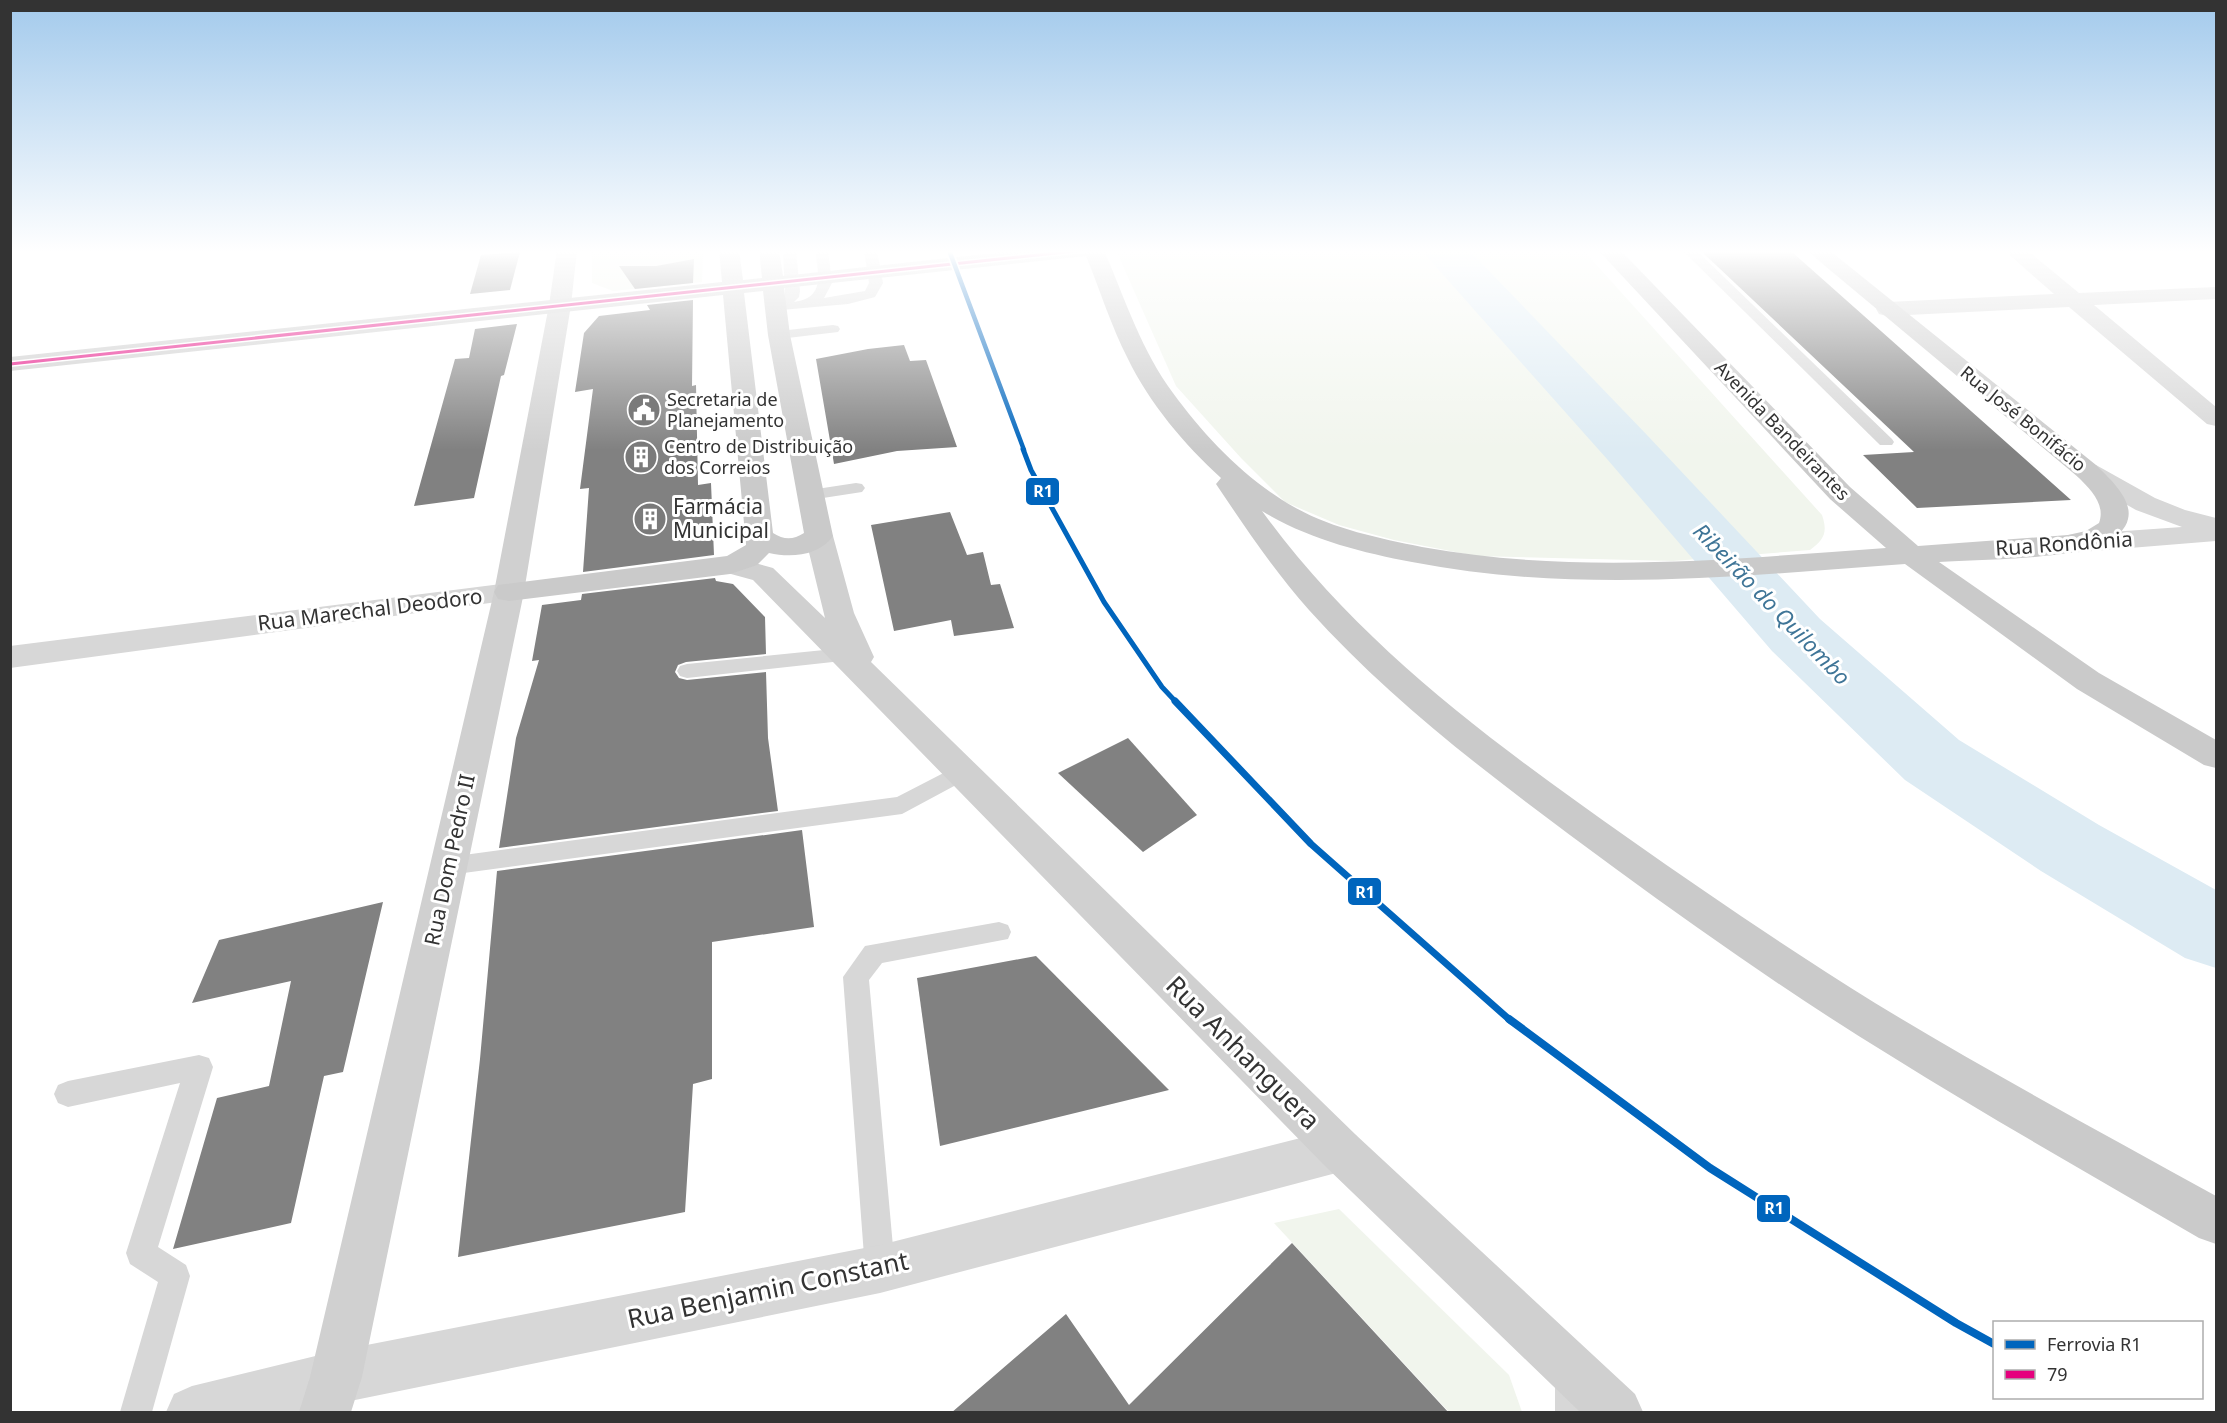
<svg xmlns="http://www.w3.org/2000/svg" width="2227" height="1423" font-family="'Noto Sans',sans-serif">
  <rect width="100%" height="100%" fill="#fff"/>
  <g fill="#f1f5ed">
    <polygon points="592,250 703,250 702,282 613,291 592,283"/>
    <path d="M1116,250h467l239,265c6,18 2,24 -12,35l-137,11 -197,-5 -82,-16 -55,-15 -54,-23 -44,-44 -65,-72z"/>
    <polygon points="1339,1209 1509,1375 1522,1412 1449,1412 1274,1223"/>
  </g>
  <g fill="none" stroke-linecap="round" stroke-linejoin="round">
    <polygon fill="#ddebf3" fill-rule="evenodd" points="1421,250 1469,250 1647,435 1820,619 1959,740 2099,825 2216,890 2216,968 2185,958 2041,871 1905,780 1772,651 1607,459"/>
  </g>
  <g fill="#818181">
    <polygon points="1700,250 1792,252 2071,500 1917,508 1863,455 1914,452"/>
    <polygon points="520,252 510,290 470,294 481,255"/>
    <polygon points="694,259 693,283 635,289 619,266 656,266"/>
    <polygon points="693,300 692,386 696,385 698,485 711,483 714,555 583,572 589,488 580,489 593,389 575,392 584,333 599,316 650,310 647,305"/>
    <polygon points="517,324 504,375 501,376 474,498 414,506 455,359 469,358 475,329"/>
    <polygon points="904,345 910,361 926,360 957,447 897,451 834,464 816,359 868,349"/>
    <polygon points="950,512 967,555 983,552 991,585 1000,584 1014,628 954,636 951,620 894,631 871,525"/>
    <polygon points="715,578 716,581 733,584 765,617 766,654 686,662 678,665 675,672 679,678 687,680 766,672 768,738 778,811 499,848 516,738 539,660 532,661 542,605 581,600 582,594"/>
    <polygon points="1128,738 1197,815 1143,852 1058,773"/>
    <polygon points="802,830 814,927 712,942 712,1079 693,1084 685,1212 458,1257 480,1059 497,871"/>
    <polygon points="383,902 343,1072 324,1076 291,1223 173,1249 217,1098 269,1086 291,981 192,1003 219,940"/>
    <polygon points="1036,956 1169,1090 940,1146 917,978"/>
    <polygon points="1292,1243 1449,1413 951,1413 1066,1314 1129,1405"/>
  </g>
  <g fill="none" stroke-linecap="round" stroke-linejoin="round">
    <g fill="#d7d7d7" fill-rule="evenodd">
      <path d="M783,250h13l4,41 -1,6 -5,5c32,-4 24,-29 21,-52h13l4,33 -8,15 41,-7 4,-8 -5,-33h13l6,33 -8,14 -27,7 -78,7 -2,-3 17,-13z"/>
      <polygon points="1682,250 1696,250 1892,439 1894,442 1892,445 1880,445"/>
      <polygon points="833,325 838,326 840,329 838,332 779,339 772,335 779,331"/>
      <polygon points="856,483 862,484 865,488 862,492 810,500 804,499 801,495 804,491 810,490"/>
      <polygon points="844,648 851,650 854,655 851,660 687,678 680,676 677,671 680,666 687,664"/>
      <polygon points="961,764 969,766 972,772 969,778 902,814 449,875 441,873 437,866 441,859 449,857 897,797"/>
      <polygon points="999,922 1008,925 1011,932 1008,939 882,963 869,980 895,1269 891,1280 880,1284 869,1280 865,1269 843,977 865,946"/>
      <polygon points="199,1055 209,1058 213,1067 158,1247 186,1265 190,1276 152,1412 120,1412 158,1282 130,1264 126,1253 180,1083 68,1107 58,1103 54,1094 58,1085 68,1081"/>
      <polygon points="1571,1361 1583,1365 1587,1377 1588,1412 1555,1412 1555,1377 1559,1365"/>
    </g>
    <g fill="#d7d7d7" fill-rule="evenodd">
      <polygon points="2004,250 2027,250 2079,293 2216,287 2216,299 2094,305 2216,407 2216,426 2207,424 2069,307 1887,316 1879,314 1876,309 1879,304 1887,302 2054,294"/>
      <polygon points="2087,463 2096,465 2155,498 2185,510 2216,518 2216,541 2068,553 2058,550 2054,544 2058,538 2068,535 2182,527 2136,510 2078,477 2074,471 2078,465"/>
      <polygon points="509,583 520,585 524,592 520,599 10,668 10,646"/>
      <polygon points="1340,1128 1356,1135 1362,1150 1356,1165 1340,1172 880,1293 296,1412 166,1412 174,1394 192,1386 336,1351 880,1245"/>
    </g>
    <g fill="#d0d0d0" fill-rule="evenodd">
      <polygon points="557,250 577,250 571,305 524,592 362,1377 351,1412 299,1412 310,1377 494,592 549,305"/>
      <polygon points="819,527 829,530 833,536 854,613 874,657 871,662 1356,1135 1635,1394 1643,1412 1580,1412 1324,1165 753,580 720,571 715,565 720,559 730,556 773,568 825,618 805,536 809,530"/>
    </g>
    <path fill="#cacaca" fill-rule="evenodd" d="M719,250h20l4,30 19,-2 -3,-28h20l4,26 239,-26h82c21,49 37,100 69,143 32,44 73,87 121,114 39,22 84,31 128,40 154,28 309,12 464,1l-56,-49 -232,-249h22l230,237 68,59 150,-11 18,-4 13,-8c7,-19 -9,-34 -21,-46l-272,-227h23l267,215c13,13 37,34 32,54 -2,10 -12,19 -21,23 -36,18 -125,17 -168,20l160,111 117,67v28l-12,-3 -127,-76 -172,-125c-165,12 -329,30 -493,-2 -52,-10 -104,-23 -150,-51 98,135 231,232 366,327 81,57 163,113 247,165 112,68 227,130 341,193v48l-17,-6c-103,-60 -207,-119 -308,-182 -95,-58 -186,-122 -275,-187 -108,-80 -217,-159 -307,-259 -35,-39 -64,-83 -93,-126l5,-6c-37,-34 -71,-74 -93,-119 -17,-33 -28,-69 -42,-103l-302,32 6,47 43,201c-14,20 -42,22 -64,17l-12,12 -27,9 -221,27 -11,-2 -4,-7 4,-7 229,-29 19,-11 -23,-250 -713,76v-14l712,-75zM763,291l5,44 36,198c-11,7 -20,7 -31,0l-29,-240z"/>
    <g stroke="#fff" stroke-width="6">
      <polyline id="bus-1" points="10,364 1085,250"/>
    </g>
    <use href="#bus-1" stroke="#e5007d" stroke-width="3"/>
    <g stroke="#fff" stroke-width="8">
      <polyline id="rail-1-far3" points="949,250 1024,450"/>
    </g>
    <g stroke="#fff" stroke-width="9">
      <polyline id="rail-1-far2" points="1023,449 1031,470 1104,602 1162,687 1176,702"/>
    </g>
    <g stroke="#fff" stroke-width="11">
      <polyline id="rail-1-far1" points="1175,701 1311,844 1511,1021"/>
    </g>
    <g stroke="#fff" stroke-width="13">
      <polyline id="rail-1" points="1509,1019 1710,1168 1956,1323 1994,1344"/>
    </g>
    <use href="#rail-1-far3" stroke="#0065bd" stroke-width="4.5"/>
    <use href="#rail-1-far2" stroke="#0065bd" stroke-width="5"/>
    <use href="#rail-1-far1" stroke="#0065bd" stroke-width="7"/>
    <use href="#rail-1" stroke="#0065bd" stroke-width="8"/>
  </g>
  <linearGradient id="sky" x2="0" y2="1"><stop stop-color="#a3caec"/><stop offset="0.56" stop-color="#fff"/><stop offset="1" stop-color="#fff" stop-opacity="0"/></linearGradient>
  <rect width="2227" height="450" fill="url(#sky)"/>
  <defs>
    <g id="civic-disc" transform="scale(1.725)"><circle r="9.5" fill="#7a7a7a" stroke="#fff"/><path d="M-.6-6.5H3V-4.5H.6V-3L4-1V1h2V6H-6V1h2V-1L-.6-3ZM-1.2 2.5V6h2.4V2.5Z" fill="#fff"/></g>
    <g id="building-disc" transform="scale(1.725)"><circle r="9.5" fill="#7a7a7a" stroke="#fff"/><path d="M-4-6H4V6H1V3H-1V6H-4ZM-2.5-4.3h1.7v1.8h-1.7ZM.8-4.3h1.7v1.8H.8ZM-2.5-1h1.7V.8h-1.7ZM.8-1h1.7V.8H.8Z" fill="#fff"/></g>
  </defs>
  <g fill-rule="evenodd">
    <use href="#civic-disc" x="644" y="410"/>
    <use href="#building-disc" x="641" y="457"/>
    <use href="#building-disc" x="650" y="519"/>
  </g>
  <g text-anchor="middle" stroke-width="6" stroke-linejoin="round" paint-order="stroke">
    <g font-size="18" fill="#333" stroke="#fff" text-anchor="start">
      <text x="667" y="406">Secretaria de<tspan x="667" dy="21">Planejamento</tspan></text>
      <text x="664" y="453">Centro de Distribuição<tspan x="664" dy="21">dos Correios</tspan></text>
    </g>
    <g font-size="18" fill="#333" stroke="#fff">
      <text transform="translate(2023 419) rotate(39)" y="6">Rua José Bonifácio</text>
      <text transform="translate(1782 431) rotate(46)" y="6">Avenida Bandeirantes</text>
    </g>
    <g font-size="21" fill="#333" stroke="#fff" text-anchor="start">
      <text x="673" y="514">Farmácia<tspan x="673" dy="24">Municipal</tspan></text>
    </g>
    <g font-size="21" fill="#333" stroke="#fff">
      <text transform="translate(2064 544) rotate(-4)" y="7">Rua Rondônia</text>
      <text transform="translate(370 610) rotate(-7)" y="7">Rua Marechal Deodoro</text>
      <text transform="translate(450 860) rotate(-78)" y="7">Rua Dom Pedro II</text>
    </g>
    <g font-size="22" font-style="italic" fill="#3f7597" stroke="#fff">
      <text transform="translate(1772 604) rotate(46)" y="8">Ribeirão do Quilombo</text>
    </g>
    <g font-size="26" fill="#333" stroke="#fff">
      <text transform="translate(1243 1053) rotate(45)" y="9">Rua Anhanguera</text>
      <text transform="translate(768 1290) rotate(-12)" y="9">Rua Benjamin Constant</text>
    </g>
  </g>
  <g stroke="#fff" stroke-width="2">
    <rect x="1025" y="477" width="35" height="29" rx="6" fill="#0065bd"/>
    <rect x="1347" y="877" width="35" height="29" rx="6" fill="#0065bd"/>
    <rect x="1756" y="1194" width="35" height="29" rx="6" fill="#0065bd"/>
  </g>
  <g font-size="16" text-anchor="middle" font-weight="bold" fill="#fff">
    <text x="1043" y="497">R1</text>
    <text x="1365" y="898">R1</text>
    <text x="1774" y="1214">R1</text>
  </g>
  <rect width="2227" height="1423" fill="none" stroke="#333333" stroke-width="24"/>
  <rect x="1993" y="1321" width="210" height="78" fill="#ffffff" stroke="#adadad" stroke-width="1.5"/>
  <rect x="2005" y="1340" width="30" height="9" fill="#0065bd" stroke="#adadad" stroke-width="1.5"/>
  <text x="2047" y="1351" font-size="18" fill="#333333">Ferrovia R1</text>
  <rect x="2005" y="1370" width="30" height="9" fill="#e5007d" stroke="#adadad" stroke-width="1.5"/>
  <text x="2047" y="1381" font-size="18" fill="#333333">79</text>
</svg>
